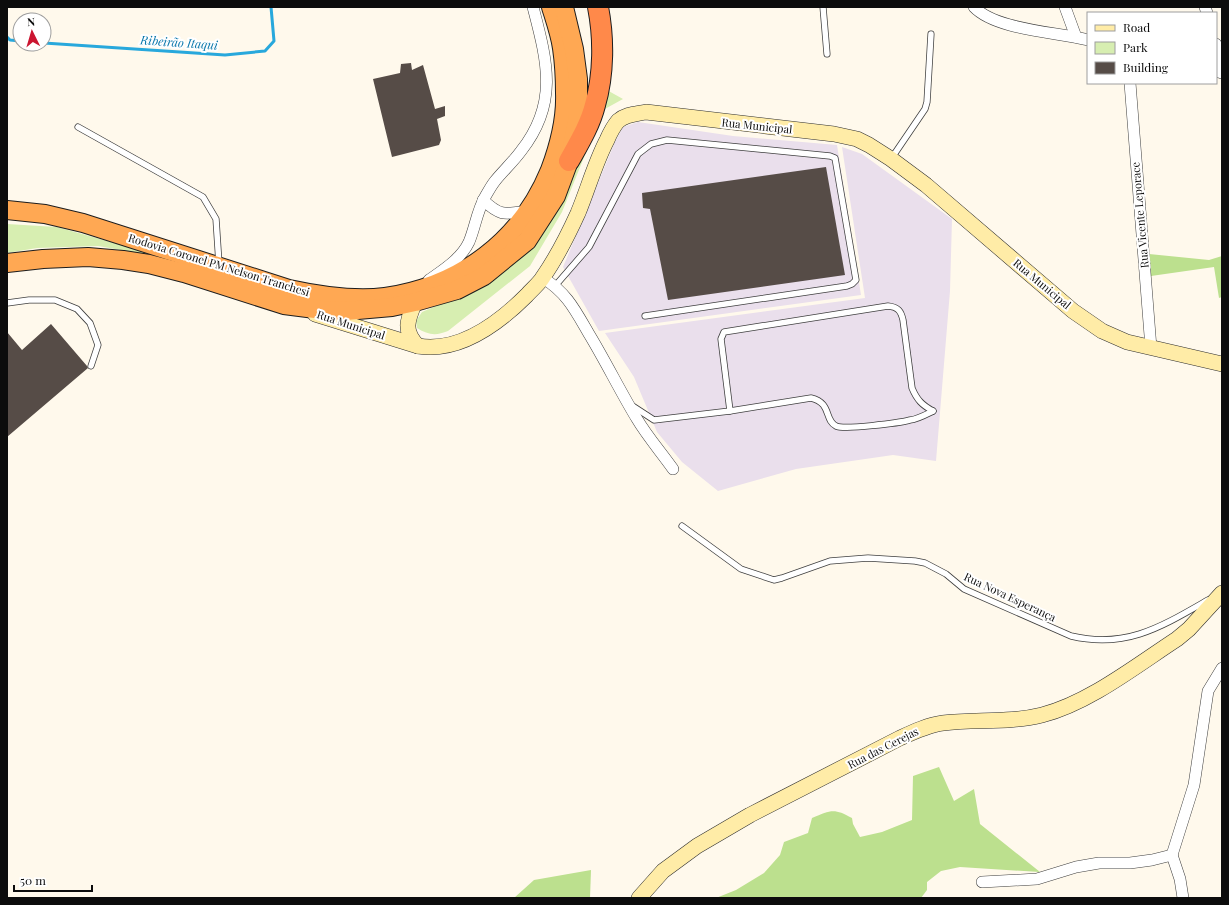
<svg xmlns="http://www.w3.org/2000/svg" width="1229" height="905" font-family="'Playfair Display',serif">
  <rect width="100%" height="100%" fill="#fff9ec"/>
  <g fill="#eadfec">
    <polygon points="638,122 733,136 837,145 861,295 599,331 563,267 615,142 623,127"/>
    <polygon points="842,147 862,154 952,219 950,291 936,461 893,455 796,469 718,491 682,462 657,432 634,377 605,333 865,298"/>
  </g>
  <g fill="#d7eeb1">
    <path d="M605,89l18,10 -20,11 -41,102 -32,54 -82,65c-12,5 -20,4 -31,-3l-1,-7 6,-9 54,-23 46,-33z"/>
    <polygon points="7,224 57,227 172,259 98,246 37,248 7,253"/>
  </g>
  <g fill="#bce08e">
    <polygon points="1149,254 1209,260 1222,256 1222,297 1219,298 1214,267 1151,276"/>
    <path d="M939,767l15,34 20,-12 6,35 60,48 -80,-5 -19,4 -14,11v8l-6,8h-205l20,-8 28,-17 16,-18 4,-13 24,-9 4,-15c19,-8 22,-10 40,0l1,6 7,13 22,-5 30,-12 1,-44z"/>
    <polygon points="591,870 590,898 514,898 534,880"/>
  </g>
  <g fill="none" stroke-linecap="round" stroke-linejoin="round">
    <g stroke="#28a8dc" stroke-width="3">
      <polyline points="7,37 10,40 20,41"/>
      <polyline points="44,43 225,55 265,51 274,41 271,7"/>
    </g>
  </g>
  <g fill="#564c47">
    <polygon points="411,63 412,70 423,65 435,109 445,106 445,116 437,119 441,140 439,145 392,157 373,79 400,73 401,64"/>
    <polygon points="826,167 845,275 668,300 650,209 643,208 642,193"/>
    <polygon points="51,324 87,366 88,368 7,437 7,332 22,350"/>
  </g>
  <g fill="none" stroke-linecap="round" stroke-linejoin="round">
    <g stroke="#3f3f3f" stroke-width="7">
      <g id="service">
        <polyline points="823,7 827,54"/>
        <polyline points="78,127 203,197 216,219 219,264"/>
        <polyline points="891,159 925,109 927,102 931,34"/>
        <polyline points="555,286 589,247 638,154 651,144 667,140 830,156 835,158 856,280 852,284 847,286 645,316"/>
        <polyline points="7,303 29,300 55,300 77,309 90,323 98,345 91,366"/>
        <path d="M631,405l23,15 76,-9 -9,-72 3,-7 164,-26c10,1 13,5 15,14l9,68c5,12 10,17 21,23"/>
        <path d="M730,411l81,-13c21,5 13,22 25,28 8,4 63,-3 74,-6 8,-1 15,-5 23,-9"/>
        <path d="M682,526l59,43 33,11 8,-2 48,-17 38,-3 47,3 10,2 21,11 18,15 107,47c55,13 90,-9 137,-36"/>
      </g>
    </g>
    <g stroke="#3f3f3f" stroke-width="12">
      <g id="minor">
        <path d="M974,7c22,23 83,25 114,33"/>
        <polyline points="1065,7 1076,37"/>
        <polyline points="1205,7 1207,13"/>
        <polyline points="1216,44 1222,64"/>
        <polyline points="1216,71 1222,73"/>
        <polyline points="1130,83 1151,348"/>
        <path d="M483,200c18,17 22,14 45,11"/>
        <path d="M543,278c24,15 32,32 46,56 17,28 31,57 48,85 10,17 24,33 36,50"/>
        <path d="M429,280c14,-10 32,-21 40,-38 6,-14 8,-31 16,-45 3,-5 6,-11 10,-16 8,-10 18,-19 26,-30 38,-48 26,-90 12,-144"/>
        <polyline points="1172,855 1194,785 1208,691 1222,668"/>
        <polyline points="1172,855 1180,879 1183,898"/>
        <polyline points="982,882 1037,879 1076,867 1099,863 1130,863 1152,860 1172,855"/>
      </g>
    </g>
    <g stroke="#2e2e2e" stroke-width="16">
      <g id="secondary">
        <path d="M415,302c-8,19 -12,29 3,44"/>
        <path d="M315,314l103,32c42,7 81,-23 109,-51 5,-6 12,-11 16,-18 14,-20 25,-42 35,-64 10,-24 17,-50 29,-73 3,-7 6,-13 11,-19 8,-7 18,-7 28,-9l188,22 23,5 12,6 22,14 35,26 147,126 29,20 25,11 95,22"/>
        <path d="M639,898l24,-27 34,-25 53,-31 150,-77c13,-6 28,-13 43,-15 33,-4 67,0 99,-8 47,-12 95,-50 135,-76l12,-10 33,-36"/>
      </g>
    </g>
    <g stroke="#1d1d1d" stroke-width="20">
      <g id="trunk">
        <path d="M7,210l38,4 38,9 206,66c32,7 64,12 96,8 76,-11 136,-56 165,-127 9,-24 16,-51 15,-77 0,-14 -1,-31 -3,-45 -2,-14 -7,-28 -11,-41"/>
        <polyline points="7,263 43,259 88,257 123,260 149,264 184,273 284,305 323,310 346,311 392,307 415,302 457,290 484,276 527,241 556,196 569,161 578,116 578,79 574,49 564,7"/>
      </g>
    </g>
    <g stroke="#1d1d1d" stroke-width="22">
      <path id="motorway" d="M569,161c10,-18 21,-36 26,-56 9,-31 9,-67 3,-98"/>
    </g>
    <use href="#service" stroke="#fff" stroke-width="5.5"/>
    <use href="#minor" stroke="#fff" stroke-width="11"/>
    <use href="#secondary" stroke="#ffeca7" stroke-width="15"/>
    <use href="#trunk" stroke="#ffa853" stroke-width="18"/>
    <use href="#motorway" stroke="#ff894a" stroke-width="20"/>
  </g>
  <g text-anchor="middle" stroke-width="4" stroke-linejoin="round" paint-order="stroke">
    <g font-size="11" fill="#0c0c0c" stroke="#fff">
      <text transform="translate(757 126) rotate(6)" y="4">Rua Municipal</text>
      <text transform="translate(1140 215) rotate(-95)" y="4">Rua Vicente Leporace</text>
      <text transform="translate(219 265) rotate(17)" y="4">Rodovia Coronel PM Nelson Tranchesi</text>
      <text transform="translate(1042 284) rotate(40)" y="4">Rua Municipal</text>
      <text transform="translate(351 325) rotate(18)" y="4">Rua Municipal</text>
      <text transform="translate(1010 597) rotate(25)" y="4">Rua Nova Esperança</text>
      <text transform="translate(883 748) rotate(-27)" y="4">Rua das Cerejas</text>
    </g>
    <g font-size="12" font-style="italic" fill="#0876ab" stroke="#fff">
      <text transform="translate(179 43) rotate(4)" y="4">Ribeirão Itaqui</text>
    </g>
  </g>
  <rect width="1229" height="905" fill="none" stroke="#0c0c0c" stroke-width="16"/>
  <rect x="1087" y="12" width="130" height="72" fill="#ffffff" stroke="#9e9e9e"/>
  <rect x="1095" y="25" width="20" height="6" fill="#ffeca7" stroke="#9e9e9e"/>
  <text x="1123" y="32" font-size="12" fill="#0c0c0c">Road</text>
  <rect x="1095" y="42" width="20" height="12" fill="#d7eeb1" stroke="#9e9e9e"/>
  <text x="1123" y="52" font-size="12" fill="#0c0c0c">Park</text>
  <rect x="1095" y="62" width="20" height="12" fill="#564c47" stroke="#9e9e9e"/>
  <text x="1123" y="72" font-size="12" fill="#0c0c0c">Building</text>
  <g transform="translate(32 32) rotate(355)"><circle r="19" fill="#ffffff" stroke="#9e9e9e"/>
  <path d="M0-3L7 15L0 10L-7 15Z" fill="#cb1531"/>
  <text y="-6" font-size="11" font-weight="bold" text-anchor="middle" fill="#0c0c0c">N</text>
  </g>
  <path d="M14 885v6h78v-6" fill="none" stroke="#0c0c0c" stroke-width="2"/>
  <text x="20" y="885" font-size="12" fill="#0c0c0c" stroke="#ffffff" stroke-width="3" paint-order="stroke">50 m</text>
</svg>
